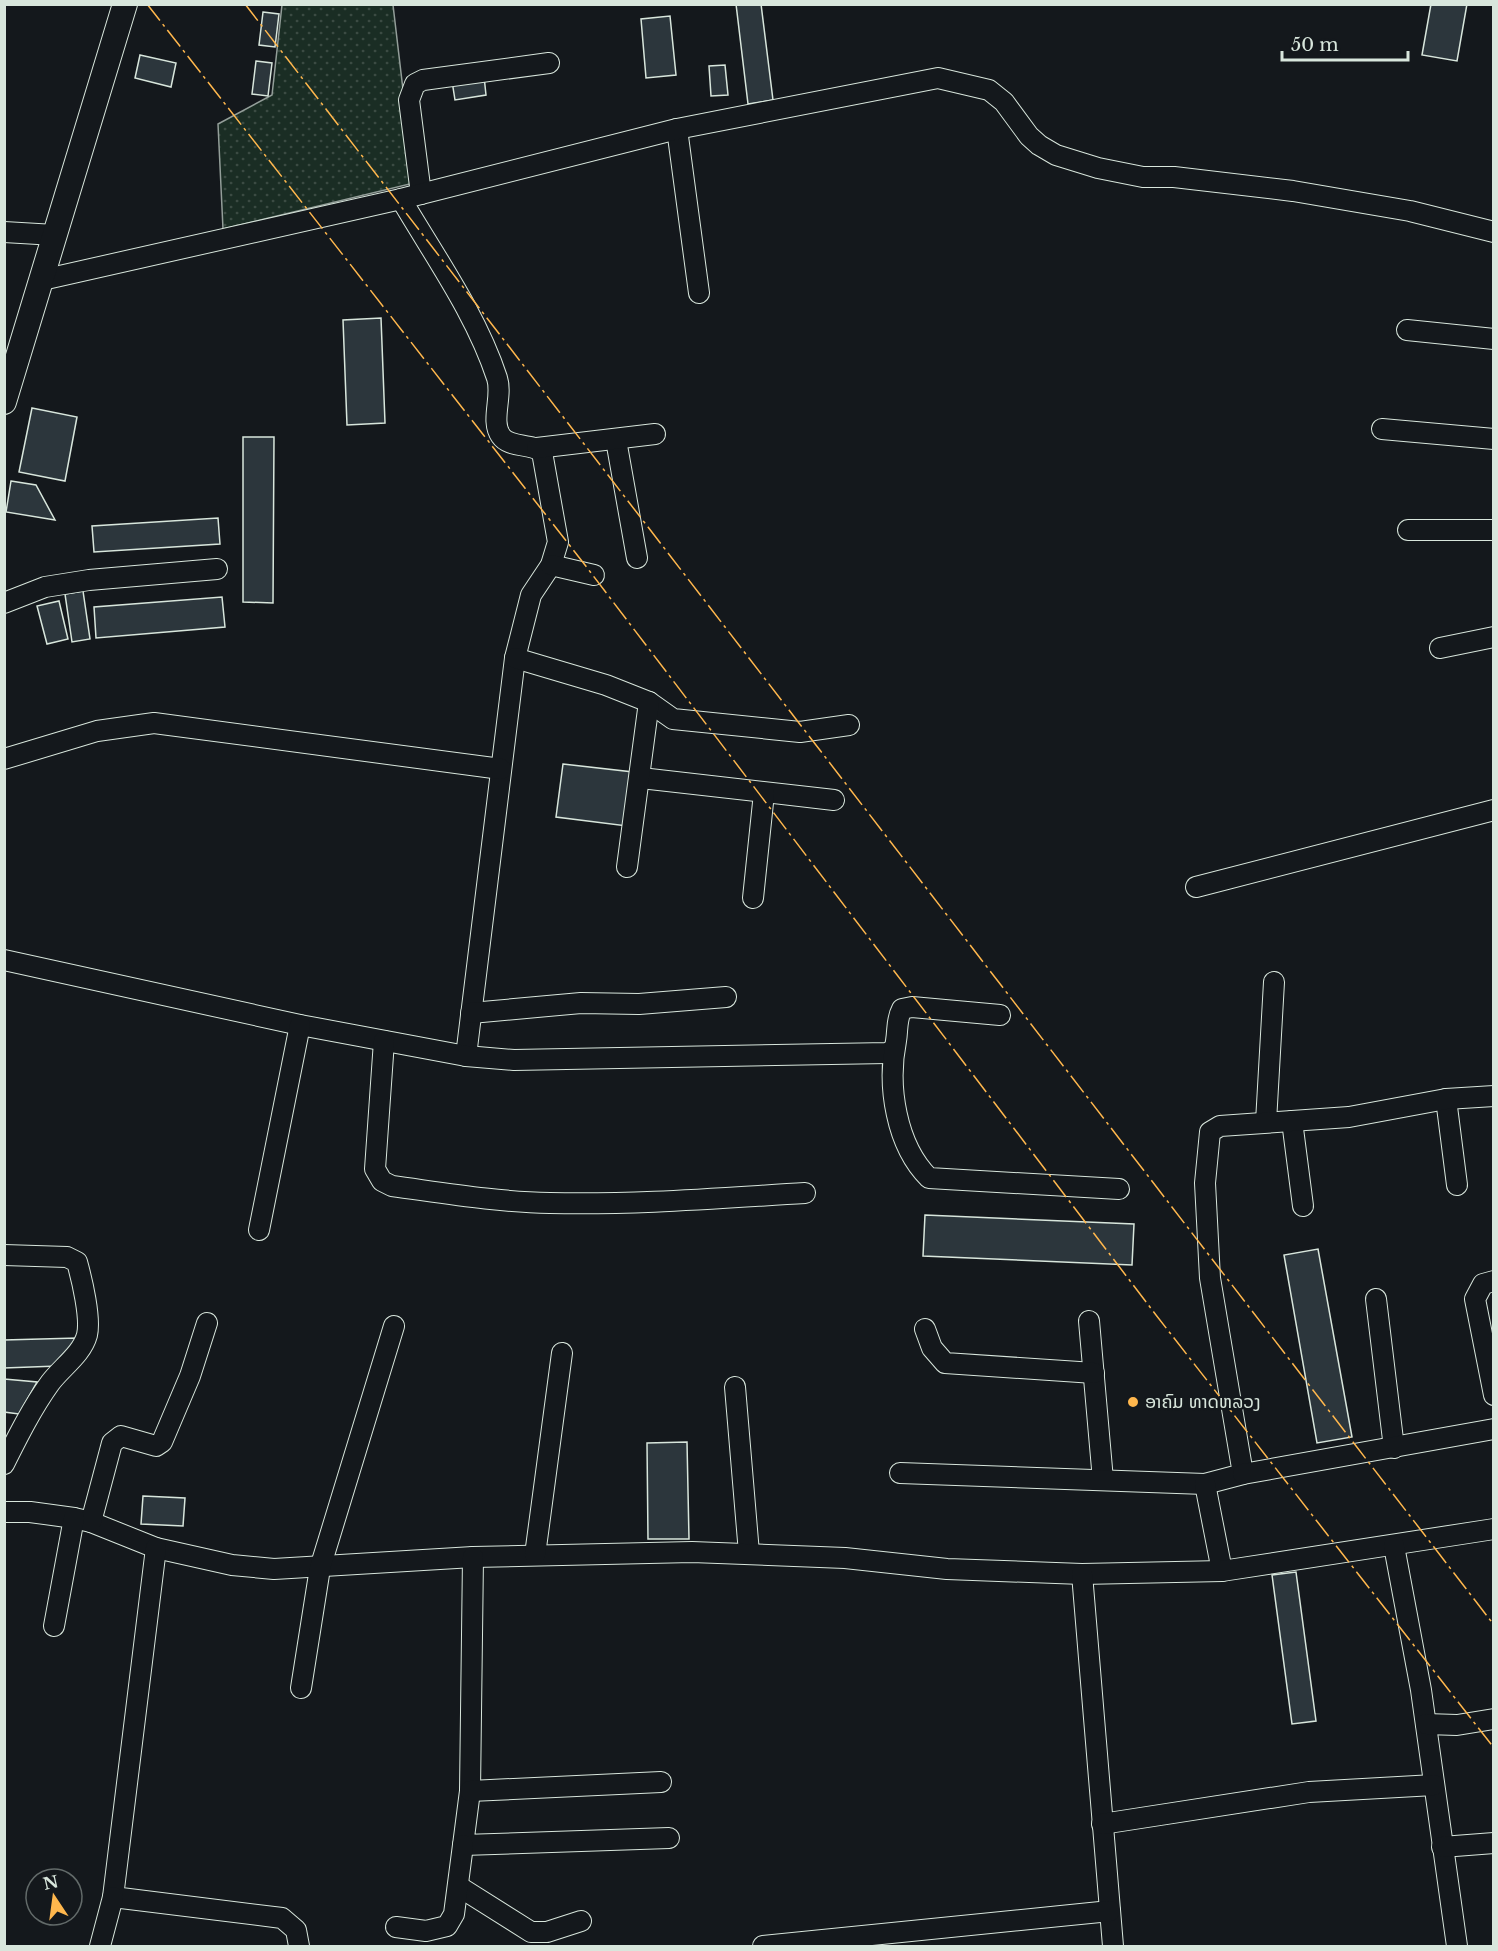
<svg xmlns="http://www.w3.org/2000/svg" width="1498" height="1951" font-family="'Libre Baskerville','Noto Sans Lao',serif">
  <defs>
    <pattern id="grass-dots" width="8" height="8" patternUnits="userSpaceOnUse" patternTransform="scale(1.5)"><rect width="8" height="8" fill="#1a2d24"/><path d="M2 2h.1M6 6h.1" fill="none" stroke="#3b4b43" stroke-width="1.8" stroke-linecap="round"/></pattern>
  </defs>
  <rect width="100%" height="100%" fill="#14181c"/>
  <polygon fill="url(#grass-dots)" stroke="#939e99" stroke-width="1.5" points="282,5 393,5 414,183 223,229 218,124 272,95"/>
  <g fill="#2c363c" stroke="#d8e6dc" stroke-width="1.5">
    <polygon points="736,4 761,4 773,100 748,104"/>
    <polygon points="1431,4 1467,4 1457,61 1422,55"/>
    <polygon points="263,12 279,14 275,47 259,45"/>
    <polygon points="670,16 676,75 646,78 641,19"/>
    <polygon points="140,55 176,63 171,87 135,78"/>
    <polygon points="256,61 272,63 268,96 252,94"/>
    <polygon points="725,65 728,95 711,96 709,66"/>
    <polygon points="484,76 486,95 455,100 452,81"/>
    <polygon points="381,318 385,423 347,425 343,320"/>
    <polygon points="32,408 77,417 65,481 19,472"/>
    <polygon points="243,437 274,437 273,603 243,602"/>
    <polygon points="11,481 36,485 55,520 6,512"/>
    <polygon points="218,518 220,544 94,552 92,526"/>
    <polygon points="83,591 90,639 72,642 65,594"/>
    <polygon points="222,597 225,627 96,638 94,607"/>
    <polygon points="59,601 68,639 47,644 37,606"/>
    <polygon points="563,764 633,772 627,826 556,817"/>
    <polygon points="925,1215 1134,1224 1132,1265 923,1256"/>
    <polygon points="1318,1249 1352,1437 1317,1443 1284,1255"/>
    <polygon points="77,1338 58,1366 4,1368 4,1340"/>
    <polygon points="4,1379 37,1382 19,1414 4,1412"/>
    <polygon points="687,1442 689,1539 648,1539 647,1443"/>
    <polygon points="143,1496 185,1498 183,1526 141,1524"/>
    <polygon points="1296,1572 1316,1721 1292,1724 1272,1575"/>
  </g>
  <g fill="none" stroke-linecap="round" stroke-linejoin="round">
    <g stroke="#d8e6dc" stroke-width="22">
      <g id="minor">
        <polyline points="677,129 699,293"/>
        <polyline points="421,194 409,100 415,84 423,80 549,63"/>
        <path d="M401,199c34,58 75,115 96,179 6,18 -7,43 4,58 8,12 30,7 41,16l16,90 -7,23 -20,30 -16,63 -49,398"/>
        <polyline points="4,232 55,235"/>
        <polyline points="42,280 401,199 677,129 938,78 989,90 1004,102 1029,136 1039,145 1056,155 1098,168 1143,177 1174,177 1293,191 1410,211 1494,232"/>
        <polyline points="1407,330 1494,339"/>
        <polyline points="1382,429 1494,439"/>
        <polyline points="616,440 637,558"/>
        <polyline points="537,448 655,434"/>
        <polyline points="1408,530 1494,530"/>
        <polyline points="551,565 594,575"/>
        <polyline points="4,603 45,587 89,580 217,569"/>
        <polyline points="1440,648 1494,637"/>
        <polyline points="515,658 606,685 649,702 673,719 800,732 849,725"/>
        <polyline points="4,759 97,731 154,723 501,769"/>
        <polyline points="641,778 834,800"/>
        <polyline points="627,867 649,702"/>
        <polyline points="1196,887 1494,810"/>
        <polyline points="753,898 764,793"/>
        <polyline points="4,960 300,1025 466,1056 514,1060 887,1053 893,1050"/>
        <polyline points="471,1013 581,1003 639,1004 726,997"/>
        <path d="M1000,1015l-88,-8 -10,2c-6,11 -4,21 -6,32 -9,45 0,104 33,137l190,11"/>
        <path d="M384,1041l-9,128 7,12 10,5c52,7 105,16 158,17 85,2 170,-5 255,-10"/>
        <polyline points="1446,1099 1457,1185"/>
        <polyline points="1292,1121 1303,1206"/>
        <polyline points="1266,1122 1274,982"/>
        <polyline points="259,1230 300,1025"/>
        <path d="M4,1255l63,2 10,5c5,18 14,56 10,73 -5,19 -26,33 -37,48 -18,25 -32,53 -46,81"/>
        <polyline points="1494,1281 1483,1284 1475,1299 1494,1395"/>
        <polyline points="1376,1299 1394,1448"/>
        <polyline points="1089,1321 1103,1480"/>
        <polyline points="925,1329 932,1348 945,1363 1094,1373"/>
        <polyline points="735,1387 749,1553"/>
        <polyline points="900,1473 1205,1484 1243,1474 1210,1278 1205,1183 1210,1132 1220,1126 1349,1117 1446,1099 1494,1096"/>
        <polyline points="1243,1474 1494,1429"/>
        <polyline points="1205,1484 1222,1571"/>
        <polyline points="4,1512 30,1512 74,1518 91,1522 156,1548 232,1565 274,1569 473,1557 692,1552 845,1558 947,1569 1082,1574 1222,1571 1494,1529"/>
        <polyline points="91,1522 112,1443 121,1436 156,1446 162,1442 190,1376 207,1323"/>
        <polyline points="1394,1546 1421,1690 1457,1946"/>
        <polyline points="156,1548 113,1897 282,1918 296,1930 299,1946"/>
        <polyline points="535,1555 562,1353"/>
        <polyline points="473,1557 470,1791 463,1845 669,1838"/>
        <polyline points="1082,1574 1113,1946"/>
        <polyline points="54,1626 74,1518"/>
        <polyline points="301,1688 320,1568 394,1326"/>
        <polyline points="1426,1724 1457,1725 1494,1719"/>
        <polyline points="470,1791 661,1782"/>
        <polyline points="1102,1824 1309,1792 1434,1785"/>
        <polyline points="1442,1847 1494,1843"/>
        <polyline points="458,1886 531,1932 547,1932 581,1921"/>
        <polyline points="396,1927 426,1931 447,1926 454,1914 463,1845"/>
        <polyline points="100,1946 113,1897"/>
        <polyline points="763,1946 1110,1911"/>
      </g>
    </g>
    <g stroke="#d8e6dc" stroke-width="26">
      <polyline id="major" points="4,402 125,4"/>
    </g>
    <use href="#minor" stroke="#14181c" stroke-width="20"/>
    <use href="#major" stroke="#14181c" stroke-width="24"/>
    <g stroke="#ffb74d" stroke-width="1.5" stroke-dasharray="21 4.5 3 4.5" stroke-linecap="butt">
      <polyline points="147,4 585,565 1156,1315 1494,1748"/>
      <polyline points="245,4 1494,1625"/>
    </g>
  </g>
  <circle fill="#ffb74d" stroke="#14181c" stroke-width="2" cx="1133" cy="1402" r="6"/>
  <g text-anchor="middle" stroke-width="4.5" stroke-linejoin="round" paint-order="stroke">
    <g font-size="18" fill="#d8e6dc" stroke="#14181c" text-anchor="start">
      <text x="1145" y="1408">ອາຄົມ ທາດຫລວງ</text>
    </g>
  </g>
  <rect width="1498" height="1951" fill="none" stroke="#d8e6dc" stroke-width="12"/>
  <g transform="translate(54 1897) rotate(347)"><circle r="28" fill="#14181c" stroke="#626a69" stroke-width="1.5"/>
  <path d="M0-4.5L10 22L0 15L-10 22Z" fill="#ffb74d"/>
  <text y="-9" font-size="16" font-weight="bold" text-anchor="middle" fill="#d8e6dc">N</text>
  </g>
  <path d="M1282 51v9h126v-9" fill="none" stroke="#d8e6dc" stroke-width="3"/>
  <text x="1291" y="51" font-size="18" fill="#d8e6dc" stroke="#14181c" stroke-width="4.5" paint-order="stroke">50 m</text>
</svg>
